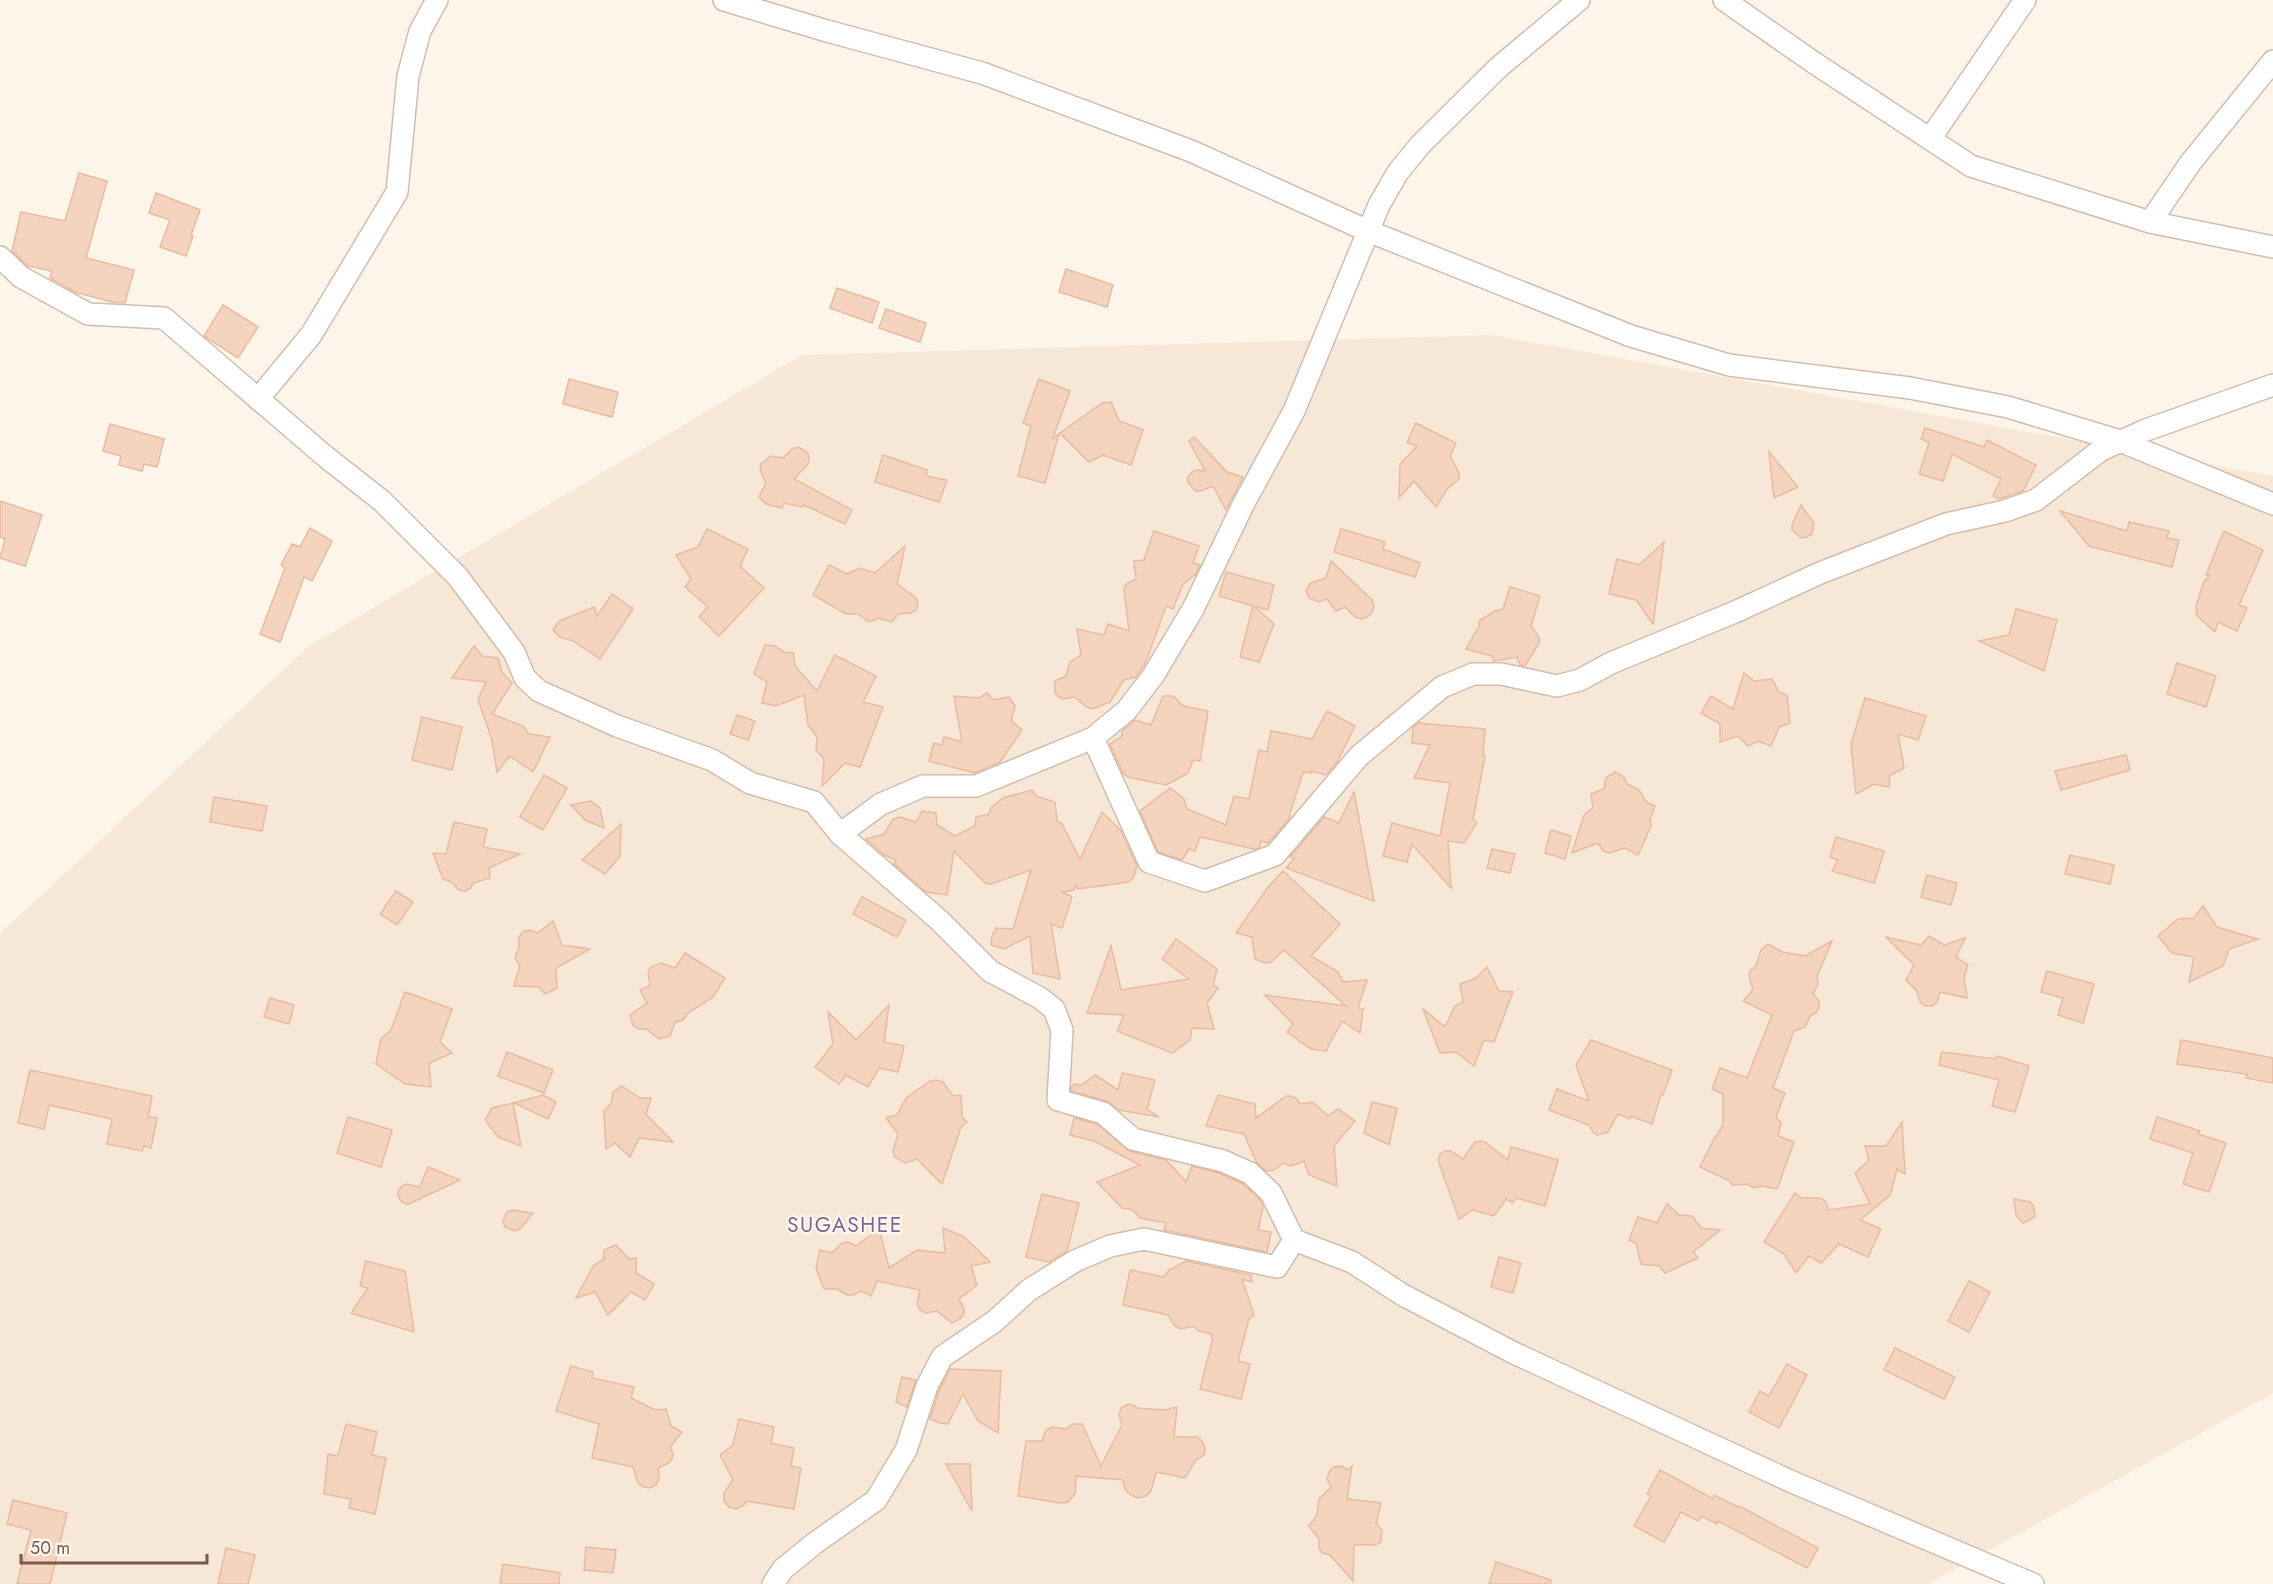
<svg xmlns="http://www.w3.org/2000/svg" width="2273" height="1584" font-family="Jost,sans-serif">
  <rect width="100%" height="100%" fill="#fdf5e9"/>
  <polygon fill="#f6e7d6" points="1491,335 2273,476 2273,1393 1928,1584 0,1584 0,934 309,646 802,355"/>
  <g fill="#f4d4bf" stroke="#e8bb9e" stroke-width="1.5">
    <polygon points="79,173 107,181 86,258 134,270 125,303 112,302 75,292 50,278 52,271 28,266 12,251 21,212 65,221"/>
    <polygon points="156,193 200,210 191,235 193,236 186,256 160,247 170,220 149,213"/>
    <polygon points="1066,269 1113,285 1107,307 1059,292"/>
    <polygon points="837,288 879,302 872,323 830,308"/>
    <polygon points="223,305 258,327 238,358 204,336"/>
    <polygon points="886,309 926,323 920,342 879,328"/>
    <polygon points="569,379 618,392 612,417 563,404"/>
    <polygon points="1039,379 1070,391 1053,438 1059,434 1045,483 1018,476 1031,426 1023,423"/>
    <polygon points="1111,402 1119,421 1143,430 1131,465 1103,455 1089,462 1060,433 1102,403"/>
    <polygon points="1416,423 1456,443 1450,456 1459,473 1459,479 1447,489 1436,507 1414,481 1399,498 1400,464 1417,446 1407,442"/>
    <polygon points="110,424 164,439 157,467 144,464 142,471 119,465 121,456 103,451"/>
    <polygon points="1925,428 1984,447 1987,440 2036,465 2023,491 1999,499 1993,496 2001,479 1952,454 1943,481 1919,474 1929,443 1921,439"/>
    <polygon points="1194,437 1227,472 1243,477 1226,510 1213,486 1200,491 1195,491 1188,482 1188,477 1192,472 1197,470 1205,471 1189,441"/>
    <polygon points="798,447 808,453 809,458 808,464 794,479 852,510 845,524 804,505 802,507 784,503 782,508 766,504 759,497 766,483 760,470 761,464 771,456 783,458 792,449"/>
    <polygon points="1769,452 1798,487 1774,498"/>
    <polygon points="883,455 927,470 926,476 947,480 939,502 875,482"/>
    <polygon points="0,501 42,515 25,566 0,558 5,539 0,537"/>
    <polygon points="1801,505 1814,523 1812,534 1807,537 1801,538 1792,530 1792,525"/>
    <polygon points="2060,511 2127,531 2129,522 2169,531 2167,538 2179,540 2172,567 2089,546"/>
    <polygon points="310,528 332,541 312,581 304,577 280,642 260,634 285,568 281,565 292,544 300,547"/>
    <polygon points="707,529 748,549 740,566 764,588 719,636 699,617 708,607 685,587 691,579 676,555 698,547"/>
    <polygon points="1341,529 1385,542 1383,549 1420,563 1415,577 1334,552"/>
    <polygon points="1154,531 1199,546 1193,563 1200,565 1196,574 1183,584 1173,609 1166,606 1145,664 1136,677 1124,680 1110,702 1093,709 1087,707 1074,697 1064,699 1059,697 1055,693 1055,681 1066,676 1070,662 1081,655 1077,629 1104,635 1108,624 1129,631 1124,589 1126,584 1136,579 1134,561 1144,560"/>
    <polygon points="2224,531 2263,550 2239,605 2247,608 2237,631 2218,622 2215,632 2197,616 2196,606 2204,582 2210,575 2206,575"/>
    <polygon points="1664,542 1653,624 1636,600 1609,594 1617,559 1639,565"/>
    <polygon points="905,546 897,584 916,598 918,604 916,610 911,613 898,614 892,622 878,618 873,621 867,621 858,614 846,614 813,595 829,565 847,574 860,568 875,573"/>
    <polygon points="1331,561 1372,600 1374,606 1372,613 1367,617 1361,619 1355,617 1345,607 1336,611 1327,599 1319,602 1309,598 1306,590 1311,583 1326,578"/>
    <polygon points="1226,572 1274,585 1268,610 1254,606 1274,624 1259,662 1240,657 1253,606 1219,596"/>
    <polygon points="1510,587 1540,596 1531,626 1539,637 1539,643 1525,666 1520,665 1517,657 1494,661 1492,656 1466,649 1479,626 1479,621 1495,611 1503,609"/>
    <polygon points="612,594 633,609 600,659 573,641 560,637 553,630 559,621 594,607 597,616"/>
    <polygon points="2016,609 2057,620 2044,671 1979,641 2009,635"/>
    <polygon points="765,645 775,646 785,653 793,652 795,666 817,691 835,655 876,676 863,702 883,707 860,767 845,763 822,786 824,759 816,750 817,737 808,725 804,695 776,706 762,703 767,682 754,674"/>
    <polygon points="474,646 482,656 498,658 502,672 512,683 492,714 523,726 529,734 550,737 533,772 510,756 497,772 492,740 478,699 486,682 452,678"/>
    <polygon points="2177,663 2216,676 2206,707 2167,694"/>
    <polygon points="1744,673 1754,681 1772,679 1779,692 1787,695 1790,723 1779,727 1771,746 1758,741 1748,746 1738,736 1720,742 1720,724 1701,713 1711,696 1733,709"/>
    <polygon points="987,693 994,700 1009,697 1015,706 1011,721 1022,730 1000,762 975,773 929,761 934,743 942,745 944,737 962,742 954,696 979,698"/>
    <polygon points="1163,696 1173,696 1183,706 1208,711 1200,761 1193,760 1188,773 1166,785 1128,777 1123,773 1110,744 1122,736 1122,731 1135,720 1151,725"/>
    <polygon points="1865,698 1926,716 1918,740 1898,734 1904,768 1890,775 1889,787 1874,784 1856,794 1851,744"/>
    <polygon points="1327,711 1355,726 1337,762 1326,775 1311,771 1311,773 1303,772 1288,820 1268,843 1261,841 1259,848 1254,849 1200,837 1195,851 1189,849 1182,860 1158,852 1140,811 1170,788 1184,799 1187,809 1226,825 1234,796 1249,799 1259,750 1267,752 1271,731 1312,739"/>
    <polygon points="737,715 755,721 748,740 730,734"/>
    <polygon points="422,717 462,727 452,770 412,760"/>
    <polygon points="1418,723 1485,729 1483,755 1485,756 1473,819 1477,823 1464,843 1448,841 1451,888 1412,844 1407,862 1383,856 1392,823 1440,836 1450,783 1414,778 1430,745 1412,743 1413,728"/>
    <polygon points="2126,755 2130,770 2061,790 2055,771"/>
    <polygon points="1615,772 1624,777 1627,784 1639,790 1646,802 1655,806 1650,819 1651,826 1638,855 1625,848 1609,853 1603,851 1598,843 1572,853 1584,815 1593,808 1591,794 1604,789 1606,778"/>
    <polygon points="544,775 567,788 543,830 520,817"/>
    <polygon points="1032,790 1036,796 1055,802 1057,821 1062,824 1080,859 1102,812 1121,831 1137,866 1133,878 1129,882 1078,889 1075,885 1074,890 1062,892 1072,897 1062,928 1051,924 1060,979 1033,973 1030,936 1004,949 991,945 992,936 996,928 1013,929 1031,870 991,884 985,883 954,851 947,895 926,892 894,864 896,860 884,855 866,839 884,834 893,819 899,817 916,822 922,811 936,813 937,825 955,836 975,826 976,817 989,814 991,808 1003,798"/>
    <polygon points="1354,792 1374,901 1286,868 1295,858 1290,857 1324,817 1339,823"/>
    <polygon points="214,797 267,806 262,831 210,822"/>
    <polygon points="591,801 600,808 604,828 585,820 571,805"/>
    <polygon points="454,822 487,829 483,847 520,854 489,868 490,878 473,883 471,888 465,891 459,890 451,882 443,879 433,853 446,854"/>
    <polygon points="621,824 620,856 605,874 582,860"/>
    <polygon points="1551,830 1571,836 1565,859 1545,853"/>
    <polygon points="1836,837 1884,851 1874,883 1832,871 1838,860 1830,857"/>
    <polygon points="1492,849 1515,854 1510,873 1487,868"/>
    <polygon points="2070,855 2114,865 2110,884 2065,874"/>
    <polygon points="1283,871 1340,924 1311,956 1338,972 1343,982 1367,980 1358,1008 1363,1009 1360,1033 1342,1021 1326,1051 1311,1049 1287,1032 1293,1024 1265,995 1346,1006 1284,950 1271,962 1265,963 1255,959 1252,937 1236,933 1268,887"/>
    <polygon points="1927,875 1957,883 1951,905 1921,897"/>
    <polygon points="396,891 413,902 397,925 380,914"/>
    <polygon points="862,897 906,920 897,937 853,914"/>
    <polygon points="2203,906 2217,927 2258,939 2229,949 2223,966 2189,982 2194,957 2172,953 2158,936 2178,919 2194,918"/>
    <polygon points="553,921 562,945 590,949 556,968 557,988 545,994 539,987 514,986 520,966 515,958 519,947 519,937 523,932 529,930 538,933"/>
    <polygon points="1929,936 1944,945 1965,938 1956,957 1968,965 1964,977 1967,998 1940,992 1937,1002 1932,1006 1925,1006 1920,1002 1917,991 1906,980 1914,965 1886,937 1921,945"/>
    <polygon points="1176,939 1217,969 1213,985 1218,988 1207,1003 1214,1029 1192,1028 1190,1040 1172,1053 1117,1031 1124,1015 1087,1013 1111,946 1121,990 1189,979 1162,959"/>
    <polygon points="1832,941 1817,976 1818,984 1813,994 1819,1001 1819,1007 1816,1013 1811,1015 1805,1027 1794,1031 1773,1088 1785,1093 1776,1117 1781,1123 1778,1136 1794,1142 1777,1189 1762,1186 1754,1188 1747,1184 1732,1185 1730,1181 1700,1167 1713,1141 1723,1125 1723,1094 1712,1089 1720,1068 1747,1078 1772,1015 1743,1001 1753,990 1749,975 1751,970 1756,966 1761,950 1768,944 1782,952 1805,956"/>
    <polygon points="685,953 725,978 713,997 688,1013 683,1020 675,1022 670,1036 659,1039 646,1029 638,1029 633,1025 630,1015 647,1003 640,990 650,986 648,972 651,967 661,963 675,968"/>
    <polygon points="1487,967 1499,991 1513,992 1494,1042 1484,1040 1474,1066 1456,1052 1440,1053 1423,1009 1445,1027 1455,1006 1463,1002 1460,984 1476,978"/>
    <polygon points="2047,971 2094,984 2083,1023 2058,1015 2063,998 2041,992"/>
    <polygon points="405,992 452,1009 440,1042 452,1053 429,1063 431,1087 405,1084 376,1064 381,1039 391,1030"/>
    <polygon points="270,998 294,1005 289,1024 264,1017"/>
    <polygon points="889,1005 884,1042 904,1046 898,1072 879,1068 868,1087 846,1075 839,1084 815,1067 833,1044 828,1012 856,1040"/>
    <polygon points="1591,1040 1672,1070 1663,1095 1661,1094 1652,1124 1631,1116 1630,1119 1618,1114 1608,1132 1597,1135 1593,1132 1589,1125 1549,1110 1557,1089 1589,1101 1576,1065"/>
    <polygon points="2181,1040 2273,1058 2273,1083 2246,1078 2247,1074 2177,1064"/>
    <polygon points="507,1052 553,1070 544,1093 498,1076"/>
    <polygon points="1942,1052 1996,1059 1997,1056 2029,1066 2015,1112 1992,1106 1999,1080 1939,1065"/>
    <polygon points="30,1070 152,1096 148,1117 157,1118 151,1148 144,1146 142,1151 107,1144 112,1119 49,1105 44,1129 18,1123"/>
    <polygon points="1122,1073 1155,1080 1147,1109 1159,1117 1119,1110 1107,1101 1071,1091 1072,1086 1075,1084 1082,1085 1095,1075 1118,1090"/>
    <polygon points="936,1080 943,1082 953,1096 961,1095 962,1117 967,1122 961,1127 942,1184 917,1159 905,1163 895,1157 893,1151 898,1134 886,1118 897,1115 906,1098 930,1081"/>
    <polygon points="622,1086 640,1098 651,1098 646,1114 673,1142 639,1138 630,1157 615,1143 606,1149 604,1111 611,1104 613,1092"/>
    <polygon points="543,1095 556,1102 548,1119 514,1103"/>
    <polygon points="1218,1095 1255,1104 1256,1118 1286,1096 1291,1096 1296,1098 1300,1104 1313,1102 1328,1116 1338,1109 1355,1121 1334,1146 1337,1186 1309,1175 1304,1161 1291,1166 1283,1163 1274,1170 1266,1171 1257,1163 1244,1134 1206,1126"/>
    <polygon points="1372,1102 1397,1108 1389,1145 1364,1133"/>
    <polygon points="513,1103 521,1146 498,1137 485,1120 492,1108"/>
    <polygon points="348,1117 392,1130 381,1167 337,1153"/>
    <polygon points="2157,1117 2200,1131 2198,1134 2226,1143 2209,1192 2183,1184 2193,1153 2150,1139"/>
    <polygon points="1074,1118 1097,1124 1129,1151 1166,1160 1186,1182 1192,1166 1219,1173 1243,1184 1261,1201 1263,1206 1258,1230 1271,1232 1267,1252 1164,1230 1166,1223 1140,1218 1133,1210 1122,1208 1097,1182 1140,1165 1094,1141 1070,1135"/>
    <polygon points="1902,1122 1905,1174 1897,1169 1890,1195 1860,1220 1881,1229 1868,1257 1839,1244 1821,1263 1809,1256 1796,1273 1784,1254 1764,1242 1795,1193 1802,1198 1820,1198 1825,1201 1829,1210 1870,1204 1855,1173 1869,1160 1865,1146 1886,1146"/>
    <polygon points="1480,1141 1485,1142 1508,1160 1511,1147 1558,1160 1545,1206 1516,1198 1513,1203 1506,1199 1494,1216 1472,1210 1459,1219 1438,1160 1440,1154 1445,1151 1451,1151 1463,1159 1474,1143"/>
    <polygon points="428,1167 460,1180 409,1204 403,1203 399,1198 398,1192 401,1187 406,1184 420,1187"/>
    <polygon points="1042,1194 1079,1203 1067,1251 1049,1262 1026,1257"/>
    <polygon points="2014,1199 2030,1202 2034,1207 2035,1217 2023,1223 2016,1215"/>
    <polygon points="1667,1204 1679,1215 1692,1216 1701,1228 1720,1230 1693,1252 1698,1258 1665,1273 1659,1266 1641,1264 1636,1243 1629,1240 1638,1217 1657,1223"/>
    <polygon points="512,1210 533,1213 520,1229 515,1231 505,1227 503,1221 507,1212"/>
    <polygon points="943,1228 964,1237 990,1262 971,1266 977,1285 959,1299 964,1309 964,1314 960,1319 952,1323 937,1311 925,1313 920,1310 917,1304 920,1290 877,1281 871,1296 861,1291 853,1295 847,1295 837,1289 824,1289 816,1268 820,1250 832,1253 842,1243 848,1242 856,1246 879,1229 889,1268 917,1250 945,1253"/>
    <polygon points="616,1245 629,1259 636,1258 636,1273 654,1284 645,1300 631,1292 608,1315 595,1292 576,1298 594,1265 604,1259 604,1250"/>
    <polygon points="1499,1257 1521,1263 1513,1293 1491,1287"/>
    <polygon points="366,1261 405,1271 414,1332 351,1313 368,1288 360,1286"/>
    <polygon points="1186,1261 1251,1275 1252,1282 1242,1279 1254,1315 1249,1319 1238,1361 1250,1364 1241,1399 1200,1389 1213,1338 1211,1337 1212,1334 1199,1331 1194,1326 1181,1329 1175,1326 1168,1315 1123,1305 1130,1270 1164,1277 1169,1270"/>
    <polygon points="1969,1281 1990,1292 1969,1332 1948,1321"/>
    <polygon points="1895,1348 1955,1377 1944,1399 1884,1370"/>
    <polygon points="1787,1364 1807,1375 1779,1428 1749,1412 1760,1391 1769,1396"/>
    <polygon points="571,1366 593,1372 592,1378 634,1387 631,1398 655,1410 666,1409 671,1426 682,1432 670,1447 673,1453 672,1459 669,1463 658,1468 659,1479 656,1485 650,1488 643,1487 638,1483 633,1467 592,1458 599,1424 556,1411"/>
    <polygon points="950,1369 1001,1371 998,1433 978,1421 963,1394 948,1424 940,1423 930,1419 939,1391"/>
    <polygon points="902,1377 916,1380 907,1407 896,1402"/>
    <polygon points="1128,1404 1135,1406 1137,1408 1164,1410 1177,1407 1174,1437 1197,1437 1202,1441 1205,1448 1204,1455 1196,1460 1185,1478 1156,1472 1151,1491 1146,1496 1138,1498 1131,1495 1125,1489 1123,1480 1076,1476 1075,1494 1068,1502 1060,1503 1018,1496 1026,1441 1042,1441 1046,1430 1052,1427 1066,1429 1073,1424 1082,1424 1101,1466 1122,1425 1119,1415 1121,1408"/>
    <polygon points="739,1419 774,1427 771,1443 794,1448 791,1466 801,1468 794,1509 747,1501 743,1506 736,1509 729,1507 724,1501 724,1493 733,1480 720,1455 733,1445"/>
    <polygon points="346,1424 377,1432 372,1455 386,1458 375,1514 349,1508 351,1499 324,1494 328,1454 338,1456"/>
    <polygon points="946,1464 970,1464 972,1511"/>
    <polygon points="1341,1466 1348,1470 1352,1466 1347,1499 1381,1503 1376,1523 1382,1531 1381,1542 1375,1545 1354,1545 1353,1581 1330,1555 1322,1553 1319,1548 1319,1539 1309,1526 1317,1515 1319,1499 1331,1487 1327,1479 1329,1472 1334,1467"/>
    <polygon points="1660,1470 1713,1499 1714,1495 1738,1507 1739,1506 1818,1548 1807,1568 1718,1521 1717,1524 1701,1516 1698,1521 1681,1512 1664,1542 1634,1526 1651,1496 1647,1494"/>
    <polygon points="13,1500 67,1513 50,1584 17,1584 31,1530 7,1524"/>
    <polygon points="586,1547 616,1550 613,1573 584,1570"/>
    <polygon points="226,1548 255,1555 248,1584 218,1584"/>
    <polygon points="1496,1562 1551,1580 1550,1584 1489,1584"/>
    <polygon points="503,1564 560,1573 559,1584 500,1584"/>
  </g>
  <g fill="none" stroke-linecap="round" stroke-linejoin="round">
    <g stroke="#d1bdad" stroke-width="24">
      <g id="street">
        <polyline points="724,0 827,31 982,73 1191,151 1368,231 1631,336 1729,365 1910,388 2008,407 2120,441 2273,504"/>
        <polyline points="1724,0 1813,62 1971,166 2150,222 2273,247"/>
        <polyline points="1930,139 2025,0"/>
        <polyline points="2150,222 2191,162 2273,61"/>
        <polyline points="0,257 21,277 88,314 164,318 326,457 382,501 458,577 514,652 525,678 539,691 617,726 712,760 750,783 814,802 840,834 939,920 990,971 1040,998 1054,1009 1062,1030 1058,1100 1103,1113 1133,1139 1223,1161 1250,1173 1271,1193 1294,1240"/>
        <polyline points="258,399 311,335 397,192 408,76 420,31 437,0"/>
        <polyline points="1093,738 1149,862 1205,881 1275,855 1359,756 1442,687 1473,674 1501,674 1557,686 1580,680 1611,663 1735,612 1820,573 1946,524 2005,511 2036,500 2101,450 2146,430 2273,385"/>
        <polyline points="840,834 881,804 923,786 976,786 1093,738 1126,711 1153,676 1193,609 1244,503 1294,411 1379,205 1398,172 1421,144 1499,67 1579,0"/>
        <polyline points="773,1584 783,1569 815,1543 876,1500 906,1450 927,1386 942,1357 995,1321 1029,1290 1075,1261 1110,1246 1144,1239 1277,1267 1294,1240 1352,1262 1403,1295 1514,1353 1790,1481 2033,1584"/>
      </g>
    </g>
    <use href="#street" stroke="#fff" stroke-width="21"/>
  </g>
  <g text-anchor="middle" stroke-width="4.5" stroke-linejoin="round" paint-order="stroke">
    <g font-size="21" letter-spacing="1.5" fill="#856295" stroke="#fff9f0">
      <text x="845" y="1232">SUGASHEE</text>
    </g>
  </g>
  <path d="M21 1554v9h186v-9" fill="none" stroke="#7a5b4a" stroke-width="3"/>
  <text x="30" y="1554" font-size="18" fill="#7a5b4a" stroke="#fff9f0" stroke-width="4.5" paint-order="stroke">50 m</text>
</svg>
